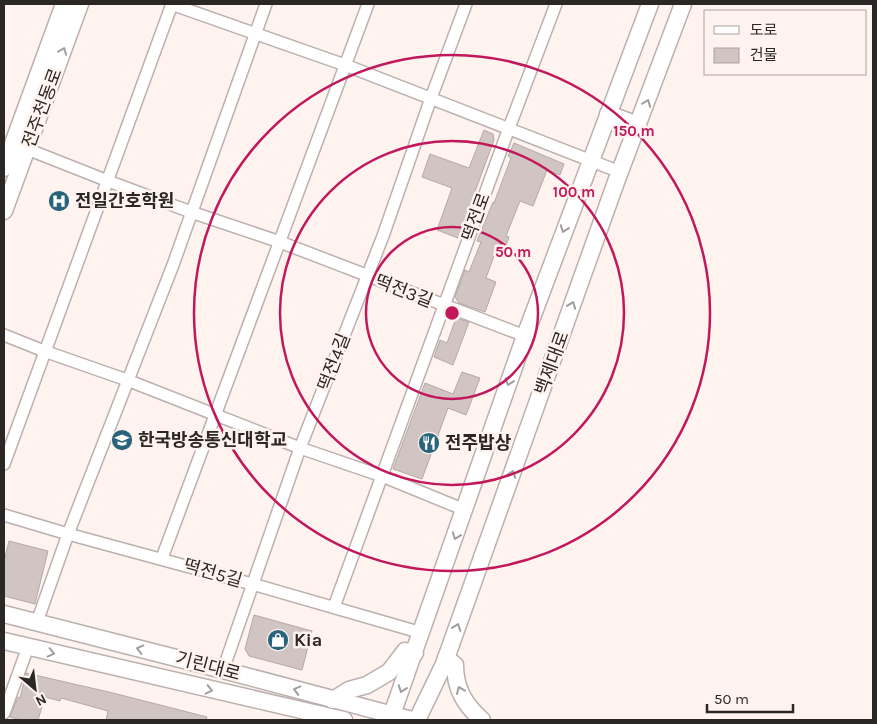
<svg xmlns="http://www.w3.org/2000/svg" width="877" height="724" font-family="Karla,'Noto Sans KR',sans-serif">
  <rect width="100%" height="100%" fill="#fef3ef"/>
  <g fill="#d0c5c2" stroke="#b4a9a6">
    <polygon points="484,130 493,134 494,140 458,238 437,230 452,188 422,177 430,154 469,168"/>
    <polygon points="514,143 564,164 560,175 547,170 533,206 520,201 506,236 509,237 504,251 497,248 486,278 496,282 485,312 459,303 455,297 465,270 469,272 481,242 477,241 493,202 494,203 511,158 508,156"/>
    <polygon points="456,318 469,322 453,365 434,357 440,340 447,343"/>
    <polygon points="462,372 480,378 466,415 448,408 422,479 393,469 425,383 453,394"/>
    <polygon points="9,541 48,551 35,604 4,596 4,561"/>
    <polygon points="254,615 312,631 302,670 249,656 245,649"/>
    <polygon points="26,673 113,693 207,717 206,720 106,720 108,711 61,698 60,701 45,697 38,720 21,720 10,717 18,697 20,698"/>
  </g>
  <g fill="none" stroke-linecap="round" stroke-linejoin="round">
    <g stroke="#bbb0ad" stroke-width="14">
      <g id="street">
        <polyline points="171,4 345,65 620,172"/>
        <polyline points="27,149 108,181 191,212 280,242 525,336"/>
        <polyline points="4,335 44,351 127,380 300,448 382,476 465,510"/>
        <polyline points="4,464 172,4"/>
        <polyline points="4,515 68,534 252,584 422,633"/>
        <polyline points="162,558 368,4"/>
        <polyline points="334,607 509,128 556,4"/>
        <polyline points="37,622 68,534 173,265 266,4"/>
        <polyline points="223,670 300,448 383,236 431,98 466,4"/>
        <polyline points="4,713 28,647"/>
      </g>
    </g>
    <g stroke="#bbb0ad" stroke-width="19">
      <g id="secondary">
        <polyline points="608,114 638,125"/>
        <polyline points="4,168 64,4"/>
        <polyline points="4,211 80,4"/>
        <polyline points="4,614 223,670 412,720"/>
        <polyline points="4,641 344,720"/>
        <path d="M446,658l9,7c0,24 10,40 27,55"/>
        <polyline points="333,700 349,690 367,685 389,672 405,651 415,653"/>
        <polyline points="390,720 525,336 650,4"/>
        <polyline points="417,720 444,664 616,182 683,4"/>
      </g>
    </g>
    <use href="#street" stroke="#fff" stroke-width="11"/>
    <use href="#secondary" stroke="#fff" stroke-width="16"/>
  </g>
  <defs><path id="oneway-chevron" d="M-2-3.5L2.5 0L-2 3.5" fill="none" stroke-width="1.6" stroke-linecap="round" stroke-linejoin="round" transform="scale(1.25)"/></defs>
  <g stroke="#a09e9d">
    <use href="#oneway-chevron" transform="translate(63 51) rotate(-69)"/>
    <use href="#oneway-chevron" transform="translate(647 103) rotate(-69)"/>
    <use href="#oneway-chevron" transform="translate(564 229) rotate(110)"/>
    <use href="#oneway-chevron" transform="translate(572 305) rotate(-70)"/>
    <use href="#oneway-chevron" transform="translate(509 382) rotate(109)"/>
    <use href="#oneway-chevron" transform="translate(512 474) rotate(-70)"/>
    <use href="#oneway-chevron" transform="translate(456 536) rotate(110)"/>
    <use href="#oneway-chevron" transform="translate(457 627) rotate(-70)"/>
    <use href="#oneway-chevron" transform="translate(140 649) rotate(-166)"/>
    <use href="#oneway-chevron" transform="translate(51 653) rotate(13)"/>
    <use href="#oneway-chevron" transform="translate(402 689) rotate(110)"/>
    <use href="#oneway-chevron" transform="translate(209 690) rotate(13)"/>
    <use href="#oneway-chevron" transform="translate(297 690) rotate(-165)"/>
    <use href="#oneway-chevron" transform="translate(460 690) rotate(-113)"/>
  </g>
  <g fill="none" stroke="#c2185b" stroke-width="2.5">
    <circle cx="452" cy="313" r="86"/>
    <circle cx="452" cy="313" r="172"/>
    <circle cx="452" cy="313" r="258"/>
  </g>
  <defs>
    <g id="hospital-disc" transform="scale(1.125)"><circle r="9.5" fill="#2a637c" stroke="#fef3ef"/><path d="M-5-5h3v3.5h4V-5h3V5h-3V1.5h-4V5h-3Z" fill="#fff"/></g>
    <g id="university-disc" transform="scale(1.125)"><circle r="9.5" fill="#2a637c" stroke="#fef3ef"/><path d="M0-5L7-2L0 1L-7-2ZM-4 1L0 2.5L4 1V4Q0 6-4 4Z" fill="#fff"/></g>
    <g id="restaurant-disc" transform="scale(1.125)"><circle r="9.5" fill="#2a637c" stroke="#fef3ef"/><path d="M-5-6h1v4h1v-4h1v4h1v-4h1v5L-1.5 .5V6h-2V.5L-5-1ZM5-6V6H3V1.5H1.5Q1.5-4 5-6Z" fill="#fff"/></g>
    <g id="shop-disc" transform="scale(1.125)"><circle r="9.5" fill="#2a637c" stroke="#fef3ef"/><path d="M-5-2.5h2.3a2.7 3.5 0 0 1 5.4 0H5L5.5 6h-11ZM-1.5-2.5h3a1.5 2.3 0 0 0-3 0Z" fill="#fff"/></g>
  </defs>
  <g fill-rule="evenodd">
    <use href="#hospital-disc" x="59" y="201"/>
    <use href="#university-disc" x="122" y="440"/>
    <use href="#restaurant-disc" x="429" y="443"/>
    <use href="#shop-disc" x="278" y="640"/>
  </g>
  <g text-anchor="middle" stroke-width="5" stroke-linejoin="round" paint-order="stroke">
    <g font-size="18" fill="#2b2725" stroke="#fef3ef">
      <text transform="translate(42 108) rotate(-70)" y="6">전주천동로</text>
      <text transform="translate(476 217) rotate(-70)" y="6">떡전로</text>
      <text transform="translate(404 291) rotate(21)" y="6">떡전3길</text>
      <text transform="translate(334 362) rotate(-69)" y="6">떡전4길</text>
      <text transform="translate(552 363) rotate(-70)" y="6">백제대로</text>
      <text transform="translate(213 573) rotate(16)" y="6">떡전5길</text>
      <text transform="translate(208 666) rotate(15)" y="6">기린대로</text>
    </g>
    <g font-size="18" font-weight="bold" fill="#2b2725" stroke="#fef3ef" text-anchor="start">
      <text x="75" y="207">전일간호학원</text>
      <text x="138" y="446">한국방송통신대학교</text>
      <text x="445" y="449">전주밥상</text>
      <text x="294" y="646">Kia</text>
    </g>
  </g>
  <circle cx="452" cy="313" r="8" fill="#c2185b" stroke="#fef3ef" stroke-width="2.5"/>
  <g font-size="15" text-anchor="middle" font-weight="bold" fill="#c2185b" stroke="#fef3ef" stroke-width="5" stroke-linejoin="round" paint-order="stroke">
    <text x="634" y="136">150 m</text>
    <text x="574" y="197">100 m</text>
    <text x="513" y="257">50 m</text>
  </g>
  <rect width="877" height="724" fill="none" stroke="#2b2725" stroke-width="10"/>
  <rect x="704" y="10" width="162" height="65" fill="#fef3ef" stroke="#aaa19e"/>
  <rect x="714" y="26" width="25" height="8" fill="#ffffff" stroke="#aaa19e"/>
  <text x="750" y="35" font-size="15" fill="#2b2725">도로</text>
  <rect x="714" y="48" width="25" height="15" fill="#d0c5c2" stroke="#aaa19e"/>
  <text x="750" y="60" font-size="15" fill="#2b2725">건물</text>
  <g transform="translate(35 689) rotate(152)" stroke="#fef3ef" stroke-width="4" paint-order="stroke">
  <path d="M0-4L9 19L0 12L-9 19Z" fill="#2b2725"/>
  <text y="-8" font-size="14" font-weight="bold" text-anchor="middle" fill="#2b2725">N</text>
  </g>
  <path d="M707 704v8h86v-8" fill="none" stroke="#2b2725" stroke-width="2.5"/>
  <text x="714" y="704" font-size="15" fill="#2b2725" stroke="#fef3ef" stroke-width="4" paint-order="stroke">50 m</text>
</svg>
